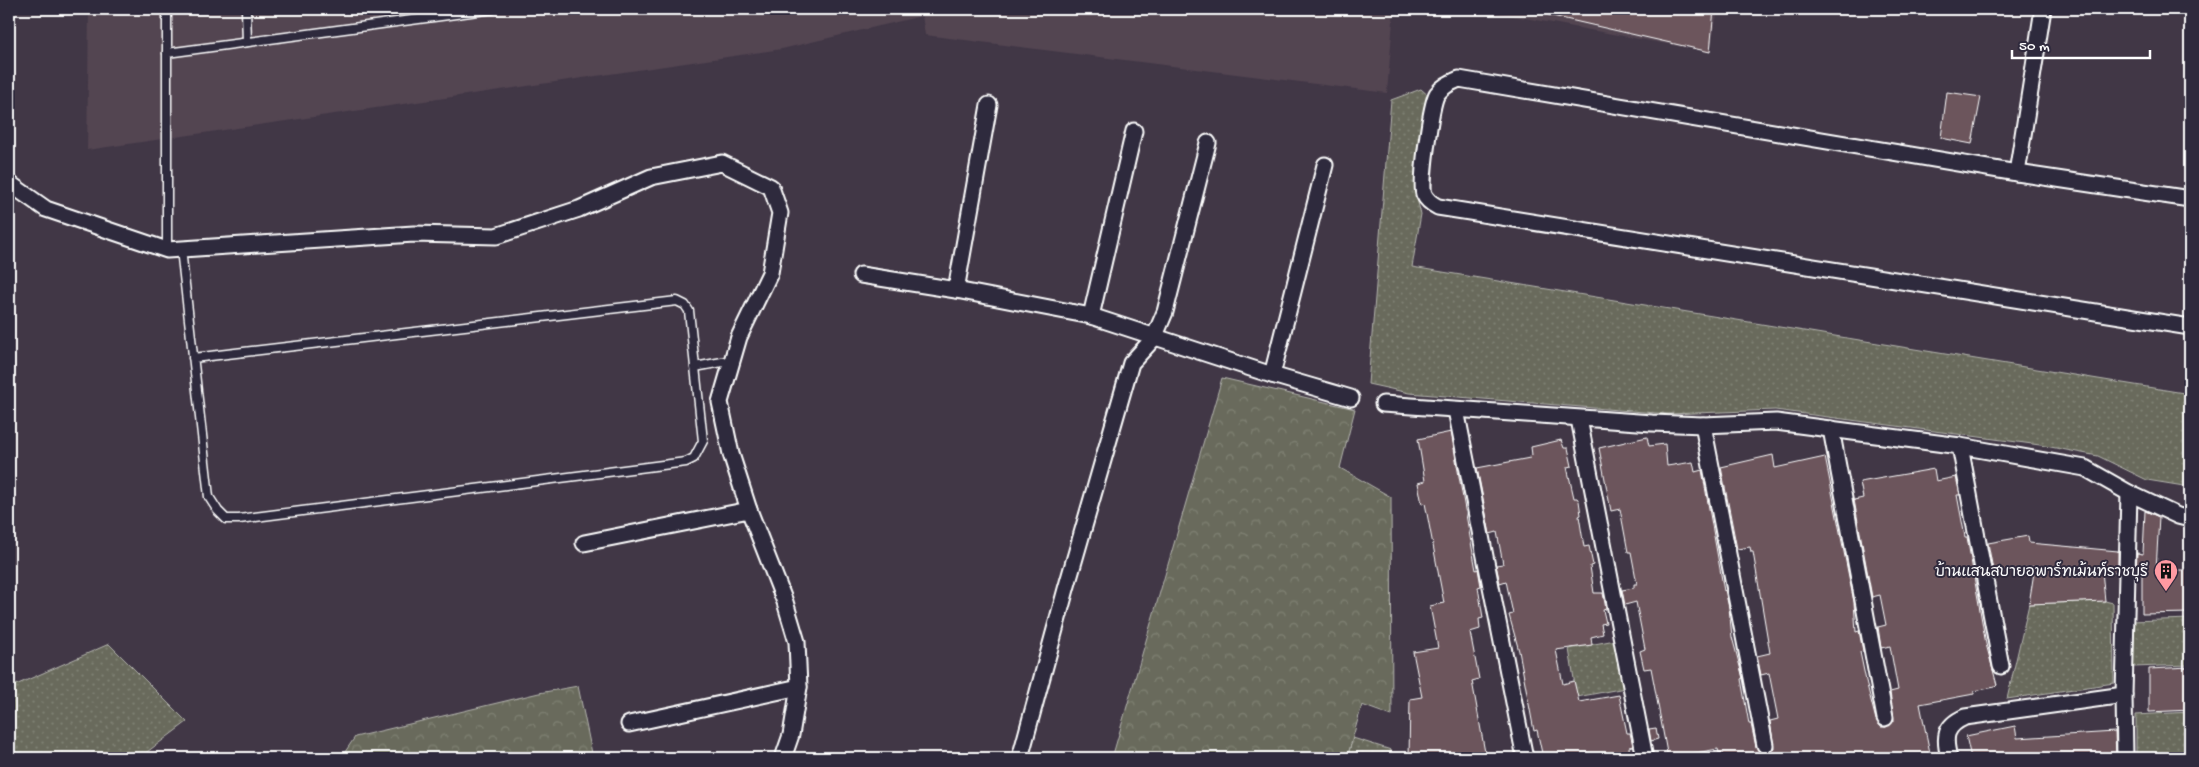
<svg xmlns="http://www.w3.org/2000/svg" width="2199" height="767" font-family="'Gochi Hand','Playpen Sans Thai',sans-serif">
  <defs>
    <pattern id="grass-dots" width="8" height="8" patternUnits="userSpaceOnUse" patternTransform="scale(1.25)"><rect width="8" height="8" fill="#696b5c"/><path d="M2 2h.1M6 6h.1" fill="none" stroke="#808174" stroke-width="1.8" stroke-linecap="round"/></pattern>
    <pattern id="forest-crowns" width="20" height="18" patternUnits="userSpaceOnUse" patternTransform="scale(1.25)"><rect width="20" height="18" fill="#696b5c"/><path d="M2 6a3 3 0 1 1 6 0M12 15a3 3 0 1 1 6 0" fill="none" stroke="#808174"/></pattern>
  </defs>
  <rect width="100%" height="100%" fill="#413746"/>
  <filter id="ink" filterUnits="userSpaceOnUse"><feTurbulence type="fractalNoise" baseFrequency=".02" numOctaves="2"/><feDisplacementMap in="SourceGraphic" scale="10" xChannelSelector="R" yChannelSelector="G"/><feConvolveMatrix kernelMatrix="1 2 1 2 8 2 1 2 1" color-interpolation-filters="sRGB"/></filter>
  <g filter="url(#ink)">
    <g fill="#524451">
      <polygon points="89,9 1394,9 1387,93 925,35 922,16 782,49 87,150"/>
      <polygon points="1475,9 1718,9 1710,52"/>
    </g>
    <g fill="url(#grass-dots)" stroke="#b4b5ae">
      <polygon points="1421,89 1430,97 1417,199 1421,214 1412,267 2190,394 2190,487 2147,480 2098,456 2040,445 1775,410 1668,414 1409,393 1368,384 1391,100"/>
      <polygon points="2105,601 2113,603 2114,683 2007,699 2029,604"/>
      <polygon points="2190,619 2190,665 2133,667 2131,621"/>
      <polygon points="1615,640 1625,688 1577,697 1569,649"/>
      <polygon points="109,644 187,722 139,758 9,758 9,688"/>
      <polygon points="2190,712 2190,758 2136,758 2136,715"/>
      <polygon points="1353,738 1391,750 1391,758 1347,758"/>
    </g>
    <g fill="url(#forest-crowns)" stroke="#b4b5ae">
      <polygon points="1222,378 1355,409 1340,468 1391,497 1392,716 1362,705 1347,758 1112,758"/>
      <polygon points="578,686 593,758 341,758 355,737 539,693"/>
    </g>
    <g fill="#6c555c" stroke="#fff">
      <polygon points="1548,9 1714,9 1710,52 1548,15"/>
      <polygon points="1947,92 1981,97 1972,144 1941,138"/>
      <polygon points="1451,432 1476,570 1478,569 1481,586 1478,587 1483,618 1479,619 1480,629 1470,632 1479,679 1472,681 1486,758 1409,758 1410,699 1422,697 1413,652 1438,648 1430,606 1444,603 1425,503 1422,504 1418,483 1425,481 1418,439"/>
      <polygon points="1647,437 1649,446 1665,444 1667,466 1693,462 1695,472 1702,470 1724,591 1725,590 1729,608 1732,637 1743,678 1741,679 1749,724 1751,724 1756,747 1762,754 1767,754 1774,748 1770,721 1778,719 1769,673 1761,675 1757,656 1770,653 1753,552 1751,552 1750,547 1737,549 1721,467 1773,455 1775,468 1825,457 1854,602 1856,632 1859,631 1863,651 1860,652 1866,681 1876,720 1881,727 1886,727 1894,721 1890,692 1898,690 1890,646 1881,648 1878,627 1886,625 1880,595 1872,597 1854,500 1863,498 1860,482 1934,469 1936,481 1956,477 1960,495 1957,495 1965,537 1967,537 1986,644 1997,685 1995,687 1974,691 1974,694 1920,704 1931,758 1723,758 1723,752 1719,753 1718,749 1668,758 1651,668 1644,669 1640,651 1645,649 1636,602 1625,605 1622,590 1634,588 1634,584 1637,584 1631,552 1628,552 1620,509 1611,511 1599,448"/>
      <polygon points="1561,440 1564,448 1568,448 1572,466 1567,467 1574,498 1577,498 1579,501 1581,515 1579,516 1584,547 1589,546 1593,565 1590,566 1594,593 1603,593 1606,609 1603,610 1606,623 1601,624 1603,634 1591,637 1592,645 1556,650 1563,684 1574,681 1579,702 1619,695 1627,733 1630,733 1633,746 1629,747 1630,758 1543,758 1537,730 1534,731 1519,651 1509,615 1513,614 1506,581 1500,583 1496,565 1503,564 1497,532 1490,534 1477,468 1530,458 1529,456 1532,455 1531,447"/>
      <polygon points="2145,511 2159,517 2156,570 2190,570 2190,613 2142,614 2142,574 2136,573 2137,553 2143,554"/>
      <polygon points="2028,536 2029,543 2118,551 2118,572 2102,571 2105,601 2029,604 2035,566 1994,575 1988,543"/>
      <polygon points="2190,667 2190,710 2149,712 2149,669"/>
      <polygon points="2015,726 2017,738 2115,732 2116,758 1971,758 1966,736"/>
      <polygon points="1656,728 1658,739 1651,741 1649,729"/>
    </g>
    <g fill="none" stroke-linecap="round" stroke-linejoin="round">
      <g stroke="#fff" stroke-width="11">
        <g id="lane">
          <polyline points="246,9 247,42"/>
          <polyline points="167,53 167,9"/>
          <polyline points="181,249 209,497 218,511 226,519 239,519 686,462 694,458 703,441 689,311 685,305 677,301 193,358"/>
          <polyline points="167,250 167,53 493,9"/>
          <polyline points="695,367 733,360"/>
        </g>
      </g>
      <g stroke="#fff" stroke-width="19">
        <g id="street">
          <polyline points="2017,173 2043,9"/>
          <polyline points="9,183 46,209 167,250 414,234 496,236 579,209 651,177 722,163 771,187 780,213 770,273 739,337 720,402 731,454 749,510 785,602 797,642 799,687 791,735 783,758"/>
          <path d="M2190,199l-173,-26 -558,-94c-9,4 -16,7 -22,15 -6,10 -17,89 -13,100 3,7 8,10 14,13l752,120"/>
          <polyline points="861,275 956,290 1091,316 1272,375 1351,398"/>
          <polyline points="956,290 989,105"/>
          <polyline points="1091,316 1134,131"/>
          <polyline points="1272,375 1325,165"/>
          <polyline points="1383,404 1652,423 1703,425 1776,422 1960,446 2085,468 2129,493 2178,516 2190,519"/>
          <polyline points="1456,410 1525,758"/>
          <polyline points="1579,419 1645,758"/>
          <polyline points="1703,425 1765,745"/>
          <polyline points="1831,429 1885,718"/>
          <polyline points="1960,446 2001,666"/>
          <polyline points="584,543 749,510"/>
          <polyline points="629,724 799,687"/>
          <polyline points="1020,758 1066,589 1131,363 1154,338 1165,312 1208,143"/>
          <path d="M1949,758c-5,-20 -5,-32 16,-41l159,-22"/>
          <polyline points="2125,758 2124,695 2129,493"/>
        </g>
      </g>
      <use href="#lane" stroke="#2f2a3d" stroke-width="8"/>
      <use href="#street" stroke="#2f2a3d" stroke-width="15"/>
    </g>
  </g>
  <defs>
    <g id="building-pin" transform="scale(1.25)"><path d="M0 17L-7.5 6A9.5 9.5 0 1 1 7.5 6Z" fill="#ff9aa2" stroke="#2f2a3d"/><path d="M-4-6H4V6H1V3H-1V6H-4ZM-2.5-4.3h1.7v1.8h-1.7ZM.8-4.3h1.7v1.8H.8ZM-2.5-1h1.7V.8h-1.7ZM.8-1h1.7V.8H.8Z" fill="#111"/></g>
  </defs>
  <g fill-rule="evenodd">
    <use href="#building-pin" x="2166" y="571"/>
  </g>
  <g text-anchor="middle" stroke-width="4" stroke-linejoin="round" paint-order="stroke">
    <g font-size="15" fill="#fff" stroke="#2f2a3d" text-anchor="end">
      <text x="2148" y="576">บ้านแสนสบายอพาร์ทเม้นท์ราชบุรี</text>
    </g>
  </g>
  <rect width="2199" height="767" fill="none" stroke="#2f2a3d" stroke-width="30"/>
  <rect x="15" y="15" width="2169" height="737" fill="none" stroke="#fff" stroke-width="2" filter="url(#ink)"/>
  <path d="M2012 50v8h138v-8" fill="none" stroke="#ffffff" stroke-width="2.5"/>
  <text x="2019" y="50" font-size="15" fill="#ffffff" stroke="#2f2a3d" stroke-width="4" paint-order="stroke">50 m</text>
</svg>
